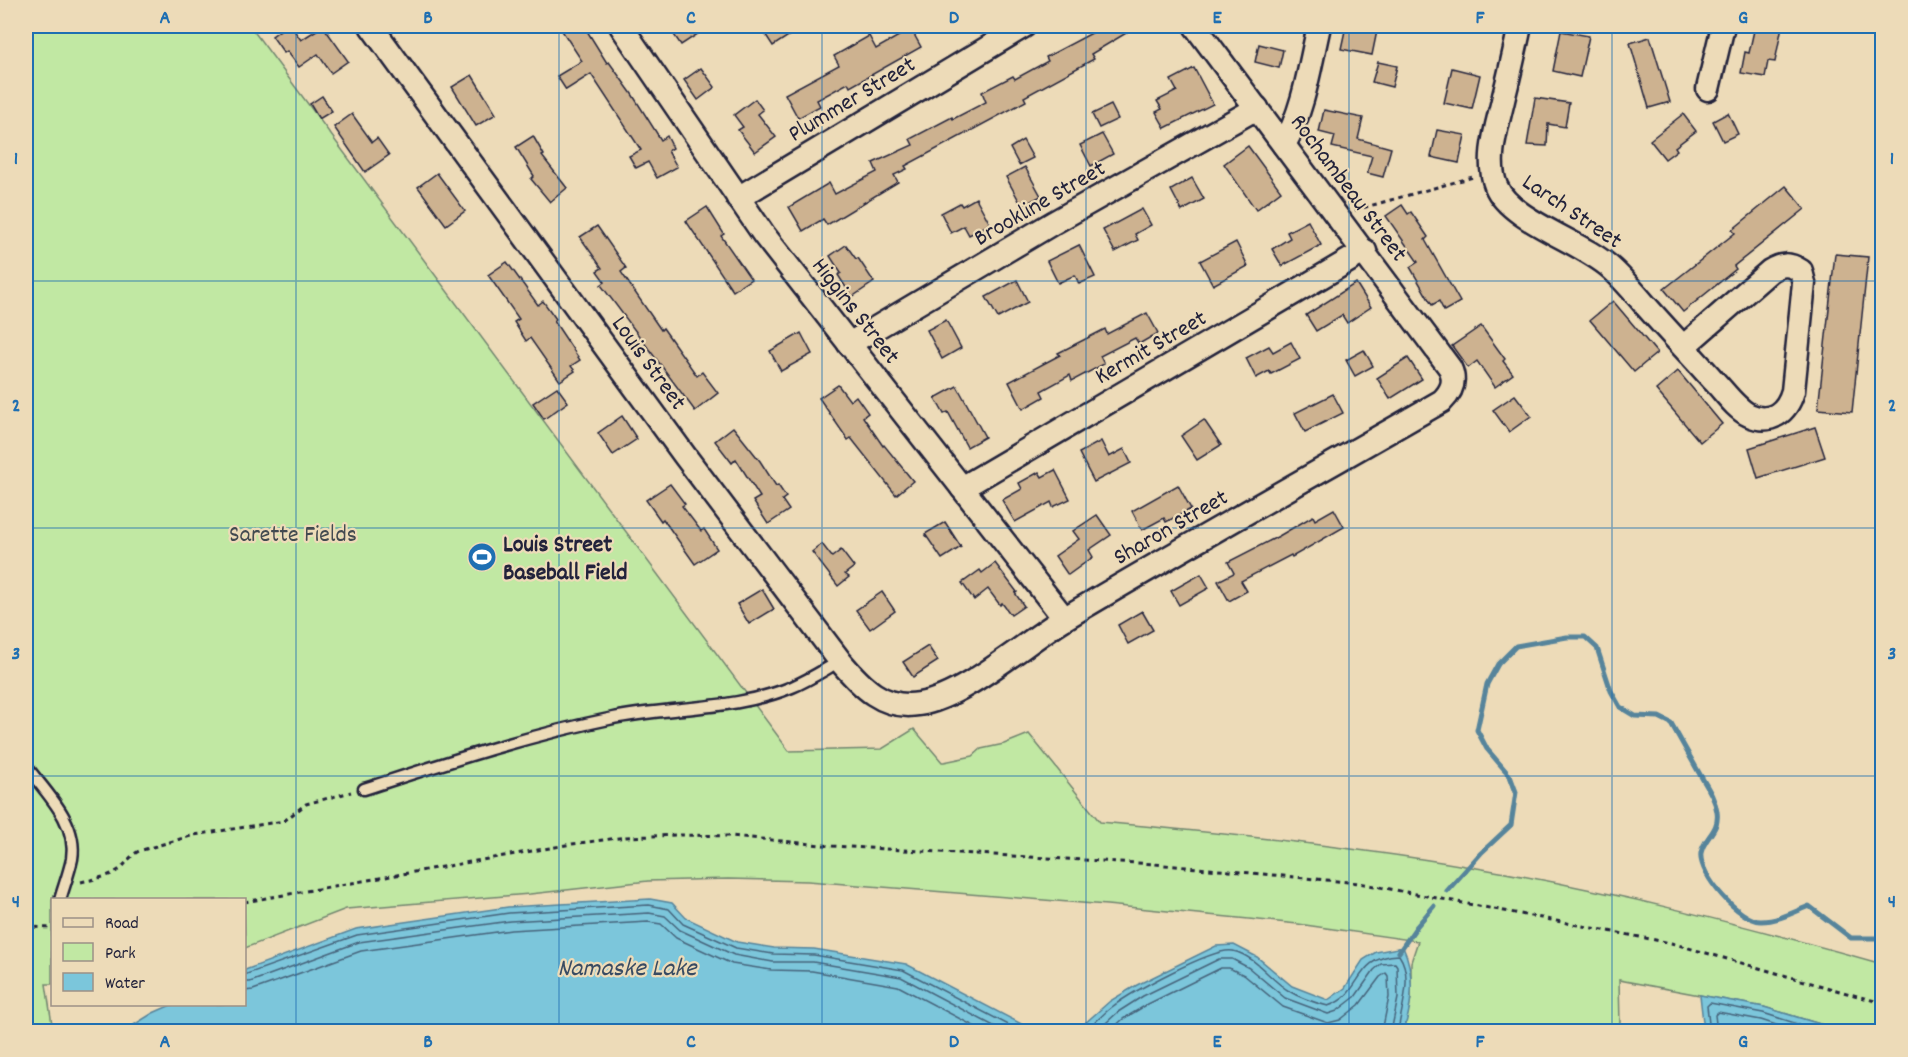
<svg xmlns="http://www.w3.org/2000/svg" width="1908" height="1057" font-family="Dekko,sans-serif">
  <rect width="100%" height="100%" fill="#eddbb8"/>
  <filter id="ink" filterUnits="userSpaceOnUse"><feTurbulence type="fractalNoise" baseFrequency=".0167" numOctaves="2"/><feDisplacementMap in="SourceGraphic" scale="12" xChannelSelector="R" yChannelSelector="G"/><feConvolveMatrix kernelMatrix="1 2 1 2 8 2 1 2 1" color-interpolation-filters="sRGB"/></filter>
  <g filter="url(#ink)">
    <path fill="#c1e8a3" stroke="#72856f" stroke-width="1.5" d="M26,26h224l539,725 93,-2 32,-20 28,33h2l29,-6 8,-7 23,-5 25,-10 71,88c124,11 248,24 371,45 139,23 276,59 411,97v67h-39l-79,-24 -145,-27 1,44 -20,7h-197l8,-32v-37l7,-21 -120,-17 -191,-19 -299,-24 -80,-2 -80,2 -118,13 -184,15 -101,39 -1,-48h-192v84h-6l7,47h-27z"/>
    <g fill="#7bc6db" stroke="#57849b" stroke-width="1.5">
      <path d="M650,899l22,4 14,15 51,24 37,6 40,1 92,15 121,63 34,4 23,-7 26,-23 27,-16 79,-39 18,-1 23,12 35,29 36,14 17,-12 18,-28 13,-8 27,-5c12,26 10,58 0,85l-1279,-1 29,-18 18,-8 73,-1 1,-34 111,-41 152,-22z"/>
      <polygon points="1700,995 1764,1007 1843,1031 1704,1031"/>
    </g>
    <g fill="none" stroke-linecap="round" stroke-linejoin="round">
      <g stroke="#46647b" stroke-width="1.5">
        <polyline points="244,975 357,935 509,913 649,905 669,909 683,924 736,948 773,954 814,955 903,970 1022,1032"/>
        <polyline points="244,982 250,982 359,942 510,921 649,913 665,916 680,930 734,955 773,962 813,962 901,977 1005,1032"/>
        <polyline points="244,991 253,990 361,951 511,930 648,922 661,924 676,938 732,964 771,970 812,971 898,986 985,1032"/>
        <path d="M1080,1032c13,-5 21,-17 32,-25 18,-14 101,-60 121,-56 23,5 37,29 56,40 11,7 27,12 39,15 36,-11 24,-49 71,-51 15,22 2,52 -1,77"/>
        <polyline points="1096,1032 1118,1012 1143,996 1219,959 1232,959 1249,968 1285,998 1328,1014 1337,1011 1355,997 1374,970 1381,964 1395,963 1397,966 1398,998 1391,1032"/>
        <polyline points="1109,1032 1123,1019 1148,1004 1221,968 1229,968 1244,975 1283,1007 1328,1023 1340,1020 1359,1005 1380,977 1386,973 1388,976 1389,997 1382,1032"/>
        <polyline points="1710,1032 1707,1006 1710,1003 1763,1013 1823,1032"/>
        <polyline points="1717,1032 1715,1015 1718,1012 1761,1020 1798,1032"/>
      </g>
      <g stroke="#57849b" stroke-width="5">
        <path d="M1447,891l34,-38 30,-28 5,-33 -6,-16 -23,-27 -10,-19 10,-46 11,-20 18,-18 51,-9h18l12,11 14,43 9,16 15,9 24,1 12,6c9,16 18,32 27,48 7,13 17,26 19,41 3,19 -13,25 -16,41 -3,22 39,68 60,68 17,0 33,-9 48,-15l42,32h31"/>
        <polyline points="1399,952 1417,926 1434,906"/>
      </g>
    </g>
    <g fill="#cdb290" stroke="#22223b" stroke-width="1.5">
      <polygon points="286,26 291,26 301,40 323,26 348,61 331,73 318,54 299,67 287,51 284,53 272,36"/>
      <polygon points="559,26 584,26 607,63 609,62 632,94 661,140 667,136 673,148 668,151 677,167 657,178 648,162 636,168 629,156 641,150 591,74 566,90 557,76 582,61"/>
      <polygon points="668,26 710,26 681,45"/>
      <polygon points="760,26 804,26 773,46"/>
      <polygon points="1105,26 1138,26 1091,54 1094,59 1024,97 1026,101 905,166 907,169 894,175 898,182 827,225 823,219 803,231 789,207 829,183 835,194 877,172 873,163 913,145 910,139 952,117 953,119 986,102 982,92 1013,76 1015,79 1048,61 1046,57"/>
      <polygon points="1346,26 1378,26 1372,55 1341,49"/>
      <polygon points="1755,26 1782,26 1775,62 1768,61 1765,77 1741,73 1745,52 1749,53"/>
      <polygon points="911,29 921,47 850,87 848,83 817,100 820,106 798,118 785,94 839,65 834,56 869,36 876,49"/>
      <polygon points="1561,31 1589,36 1580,77 1553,71"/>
      <polygon points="1650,37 1670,102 1649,108 1630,43"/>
      <polygon points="1259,44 1283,50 1279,68 1255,62"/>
      <polygon points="1378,62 1397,66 1392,87 1372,82"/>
      <polygon points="701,68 715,87 698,100 684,80"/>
      <polygon points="1194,68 1213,104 1165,128 1156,112 1162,109 1157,101 1177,91 1171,80"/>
      <polygon points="1452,68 1480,75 1472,109 1444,103"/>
      <polygon points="472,75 496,114 476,126 452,87"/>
      <polygon points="322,96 332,111 319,119 310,104"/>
      <polygon points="1535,98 1569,103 1565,127 1548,124 1547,146 1527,145"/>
      <polygon points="755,99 763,110 758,114 776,137 755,152 738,130 743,127 734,115"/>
      <polygon points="1111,105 1118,119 1099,128 1092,114"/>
      <polygon points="1324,110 1363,118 1358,139 1391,148 1383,177 1367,173 1372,156 1332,147 1335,136 1319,132"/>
      <polygon points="1728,113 1738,134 1723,141 1713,121"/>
      <polygon points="352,114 372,142 377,138 389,155 365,172 334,127"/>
      <polygon points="1683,114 1696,131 1675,147 1677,150 1665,159 1650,140"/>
      <polygon points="1437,130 1465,135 1459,163 1431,157"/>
      <polygon points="1102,134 1113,154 1091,166 1080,145"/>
      <polygon points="533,136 544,155 542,156 567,188 550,202 531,179 534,176 516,147"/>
      <polygon points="1023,140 1033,158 1019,165 1010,148"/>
      <polygon points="1248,146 1281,191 1256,210 1224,164"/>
      <polygon points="1025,167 1041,196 1022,206 1006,177"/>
      <polygon points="437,173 465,211 446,225 418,187"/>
      <polygon points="1192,178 1204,199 1182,211 1171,190"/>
      <polygon points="1786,186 1805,209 1734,266 1736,269 1683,312 1664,289 1735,233 1732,230"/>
      <polygon points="976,198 990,224 969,235 964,226 951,233 941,213 960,203 962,206"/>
      <polygon points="1402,205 1408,214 1411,212 1428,237 1425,240 1460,302 1444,311 1439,301 1432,305 1410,267 1418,262 1386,216"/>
      <polygon points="707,207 724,234 721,236 751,279 733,291 686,221"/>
      <polygon points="1142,209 1151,225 1135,234 1138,240 1115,252 1103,230"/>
      <polygon points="1308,221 1321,245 1282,266 1272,249 1290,238 1287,232"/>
      <polygon points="597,226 626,268 621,272 661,330 663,328 697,376 702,372 718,393 695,411 601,285 605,282 597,271 602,268 580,237"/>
      <polygon points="1236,242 1248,266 1213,285 1200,261"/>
      <polygon points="846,245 856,259 858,258 874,282 852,297 838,275 841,273 830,256"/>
      <polygon points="1079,245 1095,277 1079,284 1075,275 1058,283 1047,261"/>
      <polygon points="1835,254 1868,257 1852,412 1818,409"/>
      <polygon points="507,262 538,305 543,301 556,319 554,321 580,360 571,366 575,371 560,381 530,338 526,341 514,322 519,319 488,275"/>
      <polygon points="1017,280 1028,302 998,318 986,297"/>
      <polygon points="1356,283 1371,307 1347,323 1342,315 1316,331 1306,315"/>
      <polygon points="1613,301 1657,353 1634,372 1590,320"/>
      <polygon points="1147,313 1158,333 1139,344 1135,338 1100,356 1104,364 1072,381 1070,375 1041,391 1044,397 1023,409 1009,382 1060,355 1058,353 1105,329 1107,334"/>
      <polygon points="946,320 961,348 942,359 927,330"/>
      <polygon points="1481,326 1505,359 1503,361 1513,374 1495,387 1477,361 1468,368 1452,346"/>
      <polygon points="801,333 812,354 781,371 770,351"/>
      <polygon points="1291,342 1300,359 1271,374 1269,371 1256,378 1246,358 1269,346 1273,352"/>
      <polygon points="1364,350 1373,366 1355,376 1346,360"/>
      <polygon points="1408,358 1422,379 1390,399 1377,378"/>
      <polygon points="1678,371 1722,424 1700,442 1656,390"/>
      <polygon points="838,385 850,401 856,396 868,413 863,417 883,446 884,445 913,481 896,495 851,438 848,440 819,398"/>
      <polygon points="957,386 985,437 967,447 948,412 944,414 935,398"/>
      <polygon points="557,387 568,402 544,419 533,403"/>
      <polygon points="1333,394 1343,413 1305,432 1295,413"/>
      <polygon points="1515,395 1531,416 1509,432 1493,410"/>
      <polygon points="622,416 637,439 613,455 598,433"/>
      <polygon points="1204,420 1221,445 1197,460 1181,436"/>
      <polygon points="733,427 760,461 776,486 778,485 786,497 782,500 789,510 768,524 753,501 760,497 736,459 732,463 715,441"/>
      <polygon points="1815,427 1825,457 1758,478 1749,448"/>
      <polygon points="1101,441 1109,457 1124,449 1131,463 1094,482 1079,453"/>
      <polygon points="1055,470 1070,499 1053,507 1051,502 1015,522 1002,500 1022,489 1019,483 1039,472 1042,477"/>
      <polygon points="670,484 685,504 682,506 701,531 704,529 717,549 695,564 663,519 661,521 646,500"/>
      <polygon points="1178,485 1191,509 1166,522 1164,518 1142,530 1132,511"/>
      <polygon points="1334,509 1344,527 1292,557 1291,555 1241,581 1247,591 1229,601 1218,581 1234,573 1228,562 1279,536 1313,516 1315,520"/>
      <polygon points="1097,515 1111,535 1089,550 1093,557 1068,575 1055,556 1079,539 1073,531"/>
      <polygon points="945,522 961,547 942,559 925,534"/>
      <polygon points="822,544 832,557 841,550 854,567 845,574 849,577 838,586 812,552"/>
      <polygon points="995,563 1017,592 1015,593 1024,606 1011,615 1002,603 1000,605 988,589 974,600 962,583 980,570 982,573"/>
      <polygon points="1201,574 1209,588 1179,605 1171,591"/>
      <polygon points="762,589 774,609 749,624 737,604"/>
      <polygon points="882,592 895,611 870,629 856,610"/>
      <polygon points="1142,611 1153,630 1128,644 1118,625"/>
      <polygon points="928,646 938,661 913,677 903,662"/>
    </g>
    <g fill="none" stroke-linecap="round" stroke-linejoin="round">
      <g stroke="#22223b" stroke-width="15">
        <g id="lane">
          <path d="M26,766c20,27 52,56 46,93 -3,14 -8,27 -12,41"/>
          <path d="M364,789c81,-26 162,-53 245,-70 60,-13 125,-8 183,-32 17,-7 32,-17 48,-26"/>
        </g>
      </g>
      <g stroke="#22223b" stroke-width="27">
        <g id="street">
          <path d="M371,26l314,430 155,205c21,25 43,49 79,43 46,-7 107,-63 148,-87 124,-74 250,-144 375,-216 10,-10 14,-20 8,-33l-255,-342"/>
          <polyline points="621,26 764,235 1064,618"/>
          <path d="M1520,26c-5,23 -10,47 -16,70 -6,28 -19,62 -8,90 14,35 86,55 116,83 12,11 23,24 34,37 22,25 45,49 67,74 11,11 22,28 36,35 22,10 38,-3 44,-24l11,-108 -3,-12c-12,-8 -20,-7 -31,0l-87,76"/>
          <polyline points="1708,89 1723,26"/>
          <path d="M1284,145c20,-36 26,-80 35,-119"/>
          <polyline points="738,198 1024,26"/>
          <polyline points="849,344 1053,223 1257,108"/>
          <polyline points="962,488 1365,251"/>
        </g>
      </g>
      <g stroke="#22223b" stroke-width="3" stroke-dasharray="4.5 4.5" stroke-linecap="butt">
        <polyline points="1355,210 1473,177"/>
        <path d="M81,882c13,-3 31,-5 41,-15 6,-6 9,-12 17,-16l55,-16 90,-14 22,-17 45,-12"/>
        <polyline points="244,902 572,844 626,837 678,835 731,836 832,846 1154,864 1359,883 1671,943 1882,1003"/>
        <polyline points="26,927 52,928"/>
      </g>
      <use href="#lane" stroke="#eddbb8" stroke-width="10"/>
      <use href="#street" stroke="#eddbb8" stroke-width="22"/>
    </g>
  </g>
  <path fill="none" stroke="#1f6fb2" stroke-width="1.5" stroke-opacity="0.55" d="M296,26v1006M559,26v1006M822,26v1006M1086,26v1006M1349,26v1006M1612,26v1006M26,281h1856M26,528h1856M26,776h1856"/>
  <defs>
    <g id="stadium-disc" transform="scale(1.5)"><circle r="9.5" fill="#1f6fb2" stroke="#eddbb8"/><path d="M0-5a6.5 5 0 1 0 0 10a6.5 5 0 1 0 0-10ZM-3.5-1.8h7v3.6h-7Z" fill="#fff"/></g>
  </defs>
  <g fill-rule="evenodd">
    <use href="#stadium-disc" x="482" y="557"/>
  </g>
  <g text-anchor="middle" stroke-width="4.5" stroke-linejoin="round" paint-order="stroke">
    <g font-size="24" fill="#22223b" stroke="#eddbb8">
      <text transform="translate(851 98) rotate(-31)" y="8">Plummer Street</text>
      <text transform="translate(1350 187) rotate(53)" y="8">Rochambeau Street</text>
      <text transform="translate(1039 202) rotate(-30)" y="8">Brookline Street</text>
      <text transform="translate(1573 210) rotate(34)" y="8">Larch Street</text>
      <text transform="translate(857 310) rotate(52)" y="8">Higgins Street</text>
      <text transform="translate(1150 346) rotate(-30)" y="8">Kermit Street</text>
      <text transform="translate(650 362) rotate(54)" y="8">Louis Street</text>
      <text transform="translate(1170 526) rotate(-30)" y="8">Sharon Street</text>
    </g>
    <g font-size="24" fill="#424a50" stroke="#eddbb8">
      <text x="293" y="541">Sarette Fields</text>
    </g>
    <g font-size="24" font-weight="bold" fill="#22223b" stroke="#eddbb8" text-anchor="start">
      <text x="503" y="551">Louis Street<tspan x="503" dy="28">Baseball Field</tspan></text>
    </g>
    <g font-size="26" font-style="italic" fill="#384b63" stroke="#eddbb8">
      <text x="627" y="975">Namaske Lake</text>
    </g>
  </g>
  <rect width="1908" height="1057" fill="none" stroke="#eddbb8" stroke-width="66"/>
  <rect x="51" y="898" width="195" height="108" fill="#eddbb8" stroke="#9c9186" stroke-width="1.5"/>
  <rect x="63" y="918" width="30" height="9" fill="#eddbb8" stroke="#9c9186" stroke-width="1.5"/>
  <text x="105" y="928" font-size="18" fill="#22223b">Road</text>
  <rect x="63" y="943" width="30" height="18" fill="#c1e8a3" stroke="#9c9186" stroke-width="1.5"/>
  <text x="105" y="958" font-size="18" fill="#22223b">Park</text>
  <rect x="63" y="973" width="30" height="18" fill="#7bc6db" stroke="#9c9186" stroke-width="1.5"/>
  <text x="105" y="988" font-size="18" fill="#22223b">Water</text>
  <rect x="33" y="33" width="1842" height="991" fill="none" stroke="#1f6fb2" stroke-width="2"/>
  <g font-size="20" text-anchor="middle" font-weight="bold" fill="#1f6fb2">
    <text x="165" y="23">A</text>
    <text x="428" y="23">B</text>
    <text x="691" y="23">C</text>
    <text x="954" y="23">D</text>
    <text x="1217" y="23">E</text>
    <text x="1480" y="23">F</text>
    <text x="1743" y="23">G</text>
    <text x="16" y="164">1</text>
    <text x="1892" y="164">1</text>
    <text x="16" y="411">2</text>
    <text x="1892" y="411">2</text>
    <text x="16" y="659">3</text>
    <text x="1892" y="659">3</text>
    <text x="16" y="907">4</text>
    <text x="1892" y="907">4</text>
    <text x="165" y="1047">A</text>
    <text x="428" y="1047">B</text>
    <text x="691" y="1047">C</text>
    <text x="954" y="1047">D</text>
    <text x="1217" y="1047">E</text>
    <text x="1480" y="1047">F</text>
    <text x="1743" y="1047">G</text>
  </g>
</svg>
